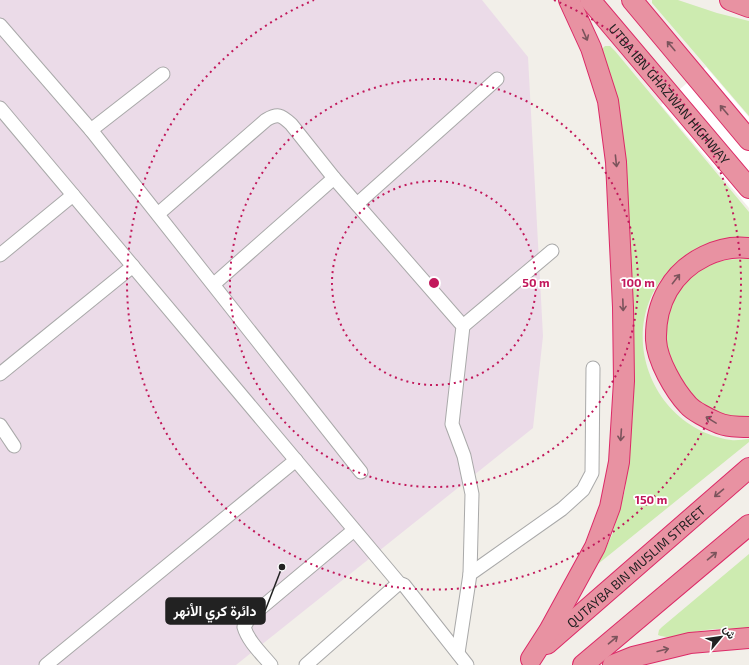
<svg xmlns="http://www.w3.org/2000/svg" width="749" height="665" font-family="'Exo 2',Vazirmatn,sans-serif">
  <rect width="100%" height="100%" fill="#f2efe9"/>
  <polygon fill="#ebdbe8" points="0,0 482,0 528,57 543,336 533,428 236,665 0,665"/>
  <g fill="#cdebb0">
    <polygon points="652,0 678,0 717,13 749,21 749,116 652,3"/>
    <path d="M605,46h5l5,5 134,161v25c-14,-1 -28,3 -42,7 -15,5 -26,14 -37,25 -57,60 -19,159 61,171 6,1 12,-1 18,-1v3l-151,122 14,-29 13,-45 8,-77v-101l-32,-262z"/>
    <polygon points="749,258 749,416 739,419 726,419 694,404 664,351 667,313 672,300 686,281 696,272 709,265 725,260"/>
    <path d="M749,554v75c-14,0 -30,-1 -44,1 -15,2 -32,11 -47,5l1,-5 3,-3z"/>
  </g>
  <polygon fill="#fff" points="706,67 749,117 749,208 661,105"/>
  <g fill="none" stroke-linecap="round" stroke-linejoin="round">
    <g stroke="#a9a9a9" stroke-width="15">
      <g id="minor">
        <polyline points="0,25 91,130 361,472"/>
        <polyline points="0,108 399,583 404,585 467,665"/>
        <polyline points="91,130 163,74"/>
        <polyline points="357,204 497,79"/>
        <path d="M158,214l108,-94c12,-7 15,-5 25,4l43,54 129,148 -11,98 12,32 8,38 -2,80 -12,79"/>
        <polyline points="0,255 73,195"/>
        <polyline points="214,284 334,178"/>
        <polyline points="463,326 552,251"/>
        <polyline points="0,374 133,266"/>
        <polyline points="0,425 14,446"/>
        <polyline points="470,574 562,509 583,490 592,473 593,368"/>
        <polyline points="46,665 296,460"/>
        <path d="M271,665c-10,-12 -23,-24 -27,-38l5,-9 105,-88"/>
        <polyline points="306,665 399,583"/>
      </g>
    </g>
    <g stroke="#dc2a67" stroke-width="22">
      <g id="highway">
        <path id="s1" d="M590,0l159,188"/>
        <polyline points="632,0 749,140"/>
        <polyline points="730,0 749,7"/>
        <path d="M749,248c-16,-2 -30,1 -44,8 -33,16 -50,47 -49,84 1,20 18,50 32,65 5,6 21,14 28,17 10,5 23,5 33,5"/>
        <path id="s2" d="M547,644l202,-176"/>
        <polyline points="531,659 549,631 595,547 610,507 619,462 624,381 623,307 616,162 608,101 591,48 569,0"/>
        <polyline points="583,665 749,525"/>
        <polyline points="613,665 633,657 690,643 749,638"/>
      </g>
    </g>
    <use href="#minor" stroke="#fff" stroke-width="13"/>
    <use href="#highway" stroke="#e892a2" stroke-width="20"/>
  </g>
  <defs><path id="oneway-shaft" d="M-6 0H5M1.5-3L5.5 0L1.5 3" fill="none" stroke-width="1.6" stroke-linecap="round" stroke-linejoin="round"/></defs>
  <g stroke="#7b545c">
    <use href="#oneway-shaft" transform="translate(585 35) rotate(66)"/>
    <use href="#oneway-shaft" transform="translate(671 46) rotate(-130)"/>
    <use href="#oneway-shaft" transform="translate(724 110) rotate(-130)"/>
    <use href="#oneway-shaft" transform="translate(616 161) rotate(84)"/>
    <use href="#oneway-shaft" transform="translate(676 279) rotate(-52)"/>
    <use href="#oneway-shaft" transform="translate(623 305) rotate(88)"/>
    <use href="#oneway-shaft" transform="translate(711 420) rotate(-149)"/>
    <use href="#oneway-shaft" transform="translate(621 435) rotate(94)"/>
    <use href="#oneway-shaft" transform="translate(719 493) rotate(140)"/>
    <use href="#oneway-shaft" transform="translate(712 556) rotate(-40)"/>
    <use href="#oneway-shaft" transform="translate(613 640) rotate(-40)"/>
    <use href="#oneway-shaft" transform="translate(663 650) rotate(-14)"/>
  </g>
  <g fill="none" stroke="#c2185b" stroke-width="2" stroke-dasharray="2 4">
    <circle cx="434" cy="283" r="102"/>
    <circle cx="434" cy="283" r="204"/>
    <path d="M554 0A307 307 0 1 1 314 0"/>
  </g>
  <g text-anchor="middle" stroke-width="3.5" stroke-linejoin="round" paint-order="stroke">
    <g font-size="13" fill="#222" stroke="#fff">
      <text dy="5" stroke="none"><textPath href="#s1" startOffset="123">UTBA IBN GHAZWAN HIGHWAY</textPath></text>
      <text dy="5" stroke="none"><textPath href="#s2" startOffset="118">QUTAYBA BIN MUSLIM STREET</textPath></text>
    </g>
  </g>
  <circle cx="434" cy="283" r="6" fill="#c2185b" stroke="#fff" stroke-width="2"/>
  <g font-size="12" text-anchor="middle" font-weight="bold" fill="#c2185b" stroke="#fff" stroke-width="3.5" stroke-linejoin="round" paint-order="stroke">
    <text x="536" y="287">50 m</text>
    <text x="638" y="287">100 m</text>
    <text x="651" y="504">150 m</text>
  </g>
  <path fill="none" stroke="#222" stroke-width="1.5" d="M282 567L265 611"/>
  <circle fill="#222" stroke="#fff" stroke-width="1.5" cx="282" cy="567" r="4"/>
  <rect fill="#222" stroke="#222" stroke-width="1.5" x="166" y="598" width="99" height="26" rx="4"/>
  <g font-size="14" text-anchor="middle" font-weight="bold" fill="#fff">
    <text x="215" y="616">دائرة كري الأنهر</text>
  </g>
  <g transform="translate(721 637) rotate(61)" stroke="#ffffff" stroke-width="3" paint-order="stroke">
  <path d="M0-3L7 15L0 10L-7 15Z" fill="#222222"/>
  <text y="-6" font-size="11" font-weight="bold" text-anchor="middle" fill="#222222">ش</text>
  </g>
</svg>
